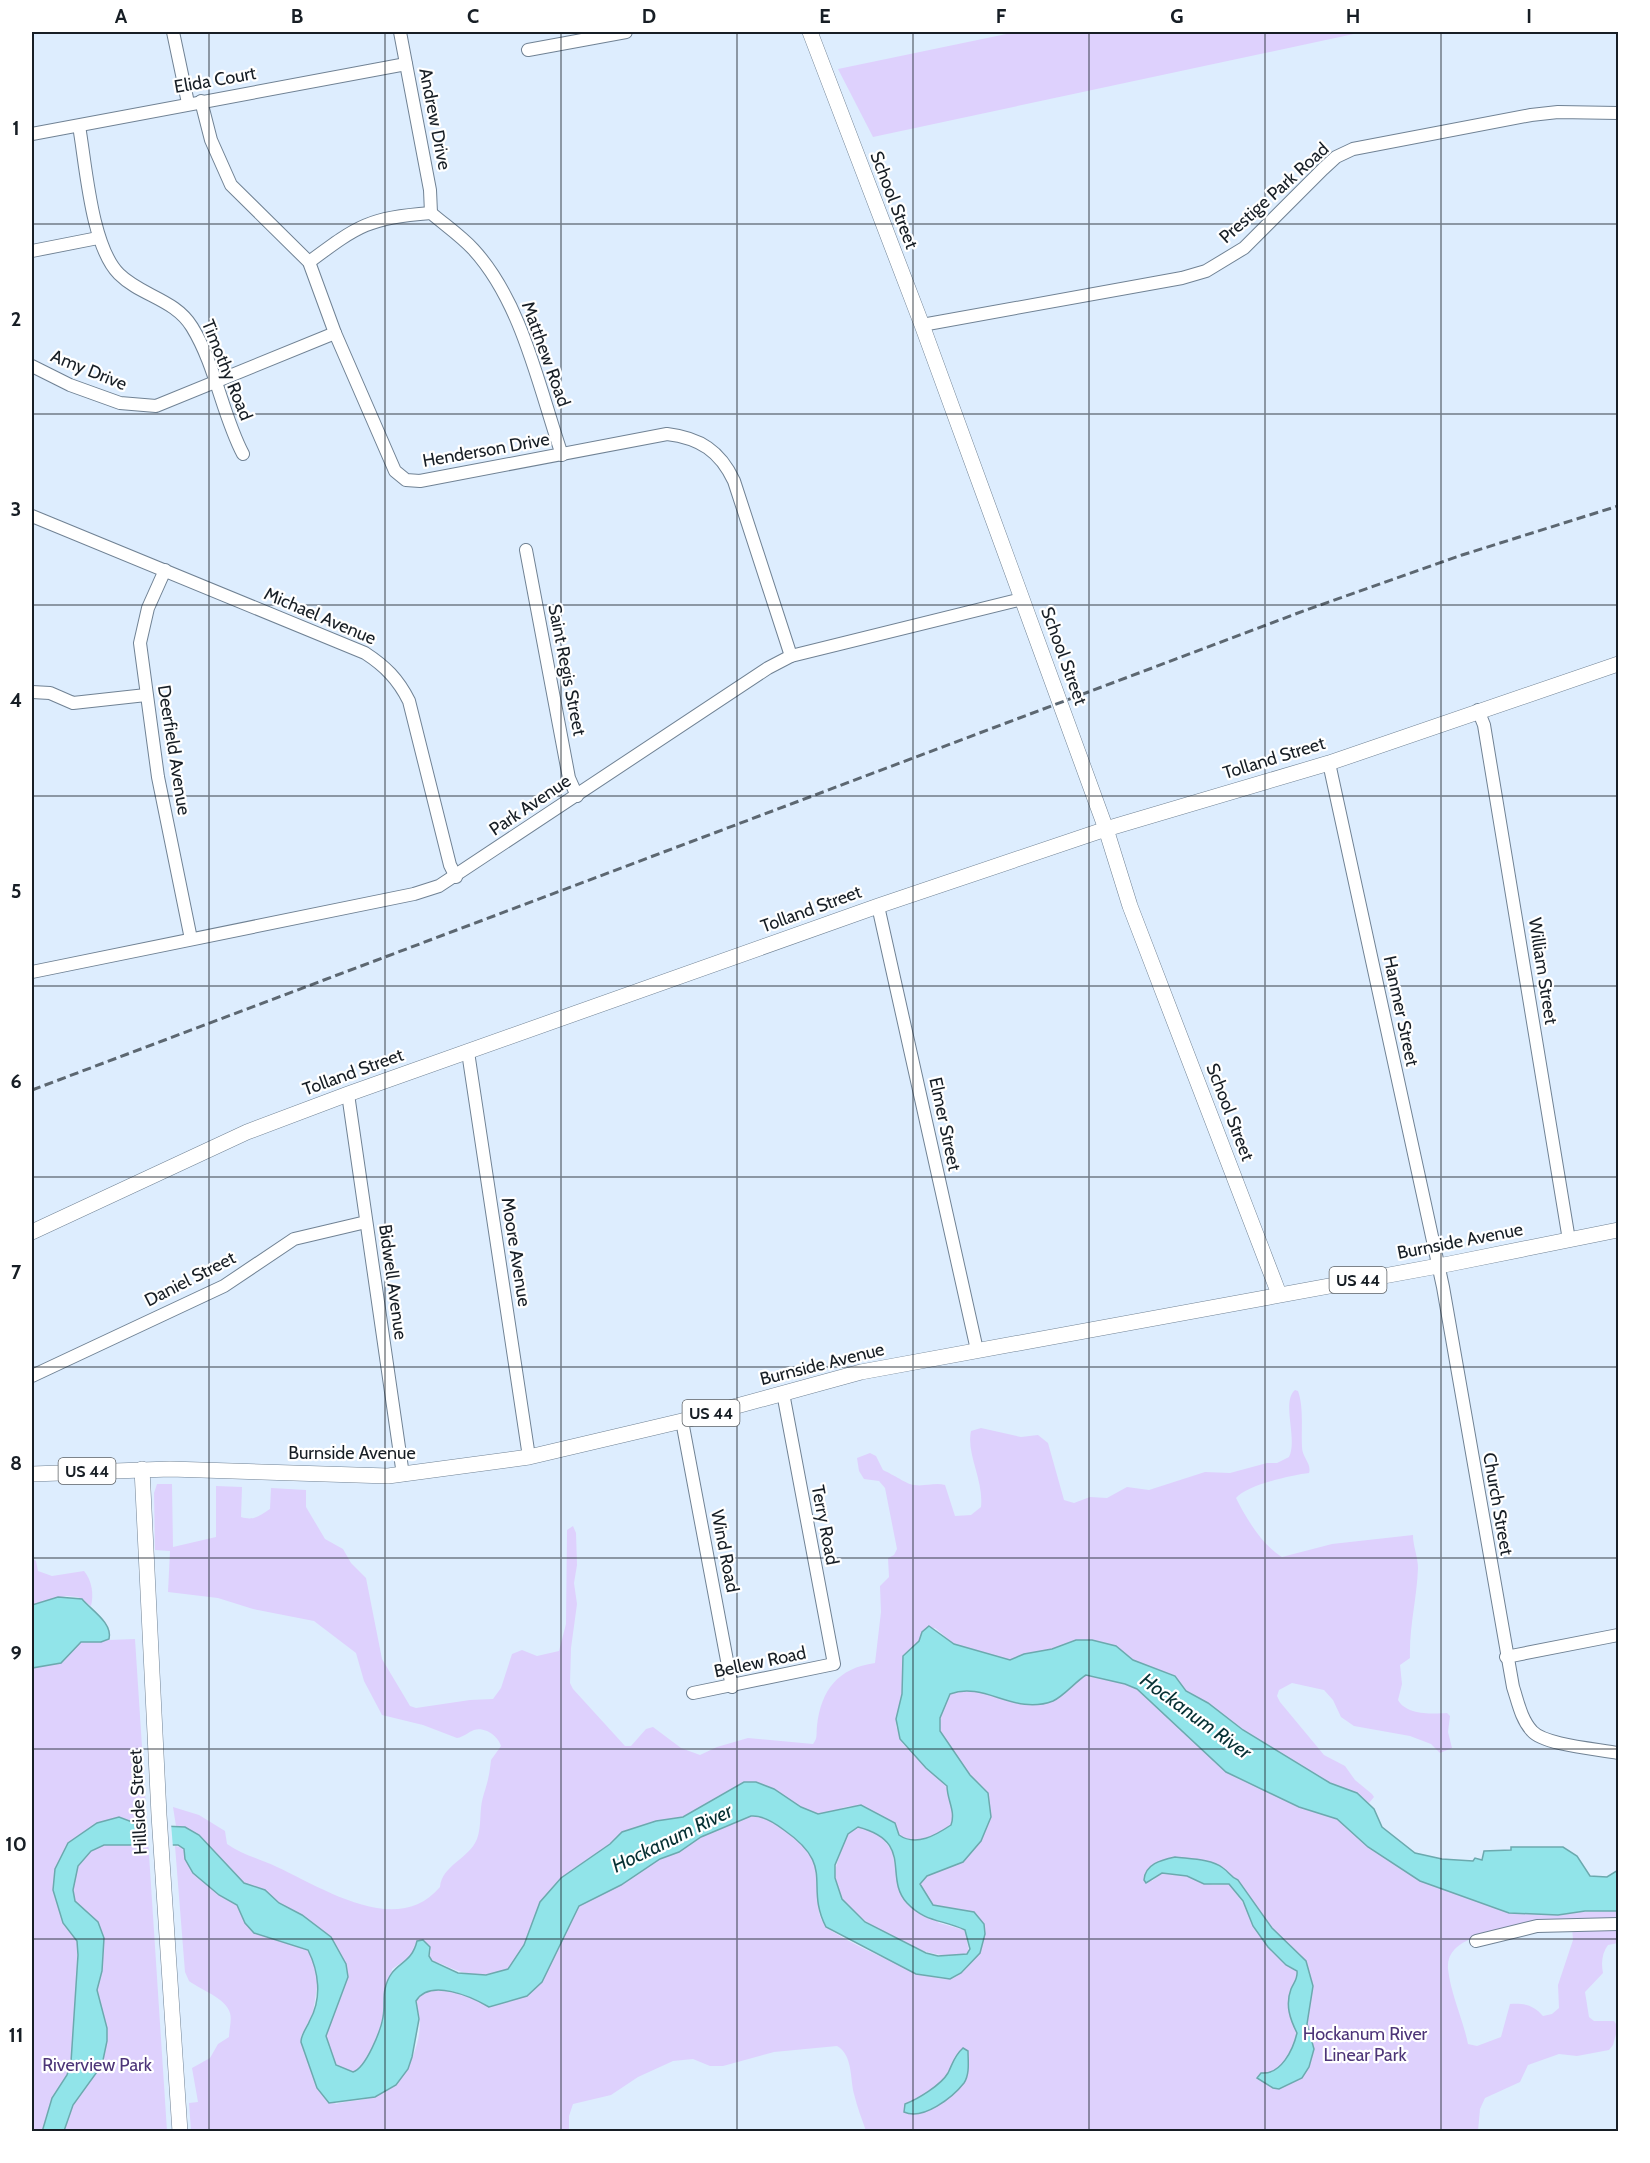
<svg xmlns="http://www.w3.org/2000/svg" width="1650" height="2163" font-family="Cabin,sans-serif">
  <rect width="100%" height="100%" fill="#ddedfe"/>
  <g fill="#ded1fd" fill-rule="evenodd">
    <polygon points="1016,32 1363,32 873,137 838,69"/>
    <path d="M1295,1390l3,1c6,17 3,38 4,56 0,10 10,17 7,26 -17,2 -62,12 -73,25 10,20 26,47 46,59l50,-13 81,-9c0,11 5,22 5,33 -1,30 -9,59 -8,90l-10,7 2,19 -4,16c8,15 34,14 49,13l3,3 -2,16 4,16 -12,5 -9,-9 -21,-8 -56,-10 -13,-9 -8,-17 -9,-10 -32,-7 -13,7 -2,6 3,6 44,53 21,11 10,14 17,14 2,3 -5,6 -12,-10 -27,-10 -87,-53 -35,-27 -22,-12 -11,-15 -42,-16 -17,-14 -24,-6h-16l-24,9 -28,5 -14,6 -56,-16 -19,-16 -13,4 -3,9 -16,15 -1,38 -6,32 7,18 44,42c0,14 9,25 5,39 -16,10 -36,22 -53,10l-4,-12c-12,-6 -36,-19 -49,-16 -9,2 -16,8 -27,7 -16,-2 -32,-16 -45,-25l-63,13 -28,15 -27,4 -34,11 -12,12 -49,34 -21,24 -16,43 -16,24c-23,10 -43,6 -64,-4 -7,-3 -11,-2 -15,-9l2,-6 -14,-9 -3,13 -22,15c-4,24 -14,95 -39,103l-17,-7 -10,-29 22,-59 -17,-40 -29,-22 -23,-12 -14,-13 -21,-7 -59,-56 -9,-1 -3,-19 26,8 26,16 2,13c16,11 33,15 50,23 46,21 120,71 163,20 2,-22 29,-28 37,-48 5,-13 2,-29 6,-42 5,-17 6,-19 8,-37l10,-14c-2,-9 -16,-20 -27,-16 -6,2 -10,7 -17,8l-34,-13 -41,-10 -18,-34 -8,-28 -42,-32 -61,-12 -35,-11 -50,-6 2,-41 -15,-1 -1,-57 3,-9h15l1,63 43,-10v-51l26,1 -1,30c13,4 18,-1 29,-8l1,-21 35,2v17l19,32 18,10 8,14 15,15 16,81 28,47 6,2 54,-8 23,-1 8,-11 11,-34 10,-4 15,6 22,-5 7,-27 1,-94 6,-4 3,7 1,32 -3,18 3,21 -6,44 -1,35 3,6 52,57h6l15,-17 7,-2 28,21 19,7 17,-8 31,-9 65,6c5,-6 3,-10 4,-18 4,-36 21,-58 58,-63l6,-51 -1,-26 9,-9 -1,-19 6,-3 3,-6 -12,-61 -6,-7 -15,-2 -5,-8 -2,-13 13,-5 6,3 7,14c7,3 23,13 27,14 12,4 23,-2 35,1l10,31 16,-1 10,-8c3,-27 -15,-53 -10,-76l10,-3 40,9 17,-2 10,8 16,57 10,3 16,-6 17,1 20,-11 22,3 56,-18 25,1 37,-10h10l12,-6c9,-18 -8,-55 6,-67z"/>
    <path d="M32,1558l4,3 2,10 14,5 32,-5c8,9 10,24 7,35l-13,-9 -12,-1 -34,9z"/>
    <polygon points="32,1613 108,1640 135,1639 167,2131 32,2131"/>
    <path d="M1086,1675l39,9 12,5 89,83 73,35 38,12 52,30 187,63 42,-1v32l-10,2c-6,8 -7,18 -5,28l-18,19 4,25 5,4h20l4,6 -5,18 -4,5 -32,6 -18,-2 -31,11 -8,17 -35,16 -5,11 -2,22h-612c-4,-12 -9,-24 -12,-37 -4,-15 -1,-39 -17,-48l-63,6 -51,14h-13l-17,-7 -20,2 -35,16 -27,18 -38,9 -4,12v15h-378l-2,-28 9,-1 -6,-34 18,-10 8,-14 11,-7c0,-7 3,-17 1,-24 -4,-15 -29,-23 -41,-32l-4,-9 -10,-126 9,2 1,11 7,11 27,25 18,10 8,18 9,10 54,17 9,18 1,12 -5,33 -12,23 2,13 14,39 19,16c13,-4 28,-3 41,-8 27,-8 47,-54 42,-81 -1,-5 -3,-9 -3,-14 14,-23 56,-4 73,6l61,-42 29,-59 42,-21 39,-26 19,-7 22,-15 50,-21c11,-1 24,7 33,14 10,7 24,16 30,27 11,20 -5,55 14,71 15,13 103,54 121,51 13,-2 22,-17 31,-26l-19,-44 -28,-4 -13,-21 6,-8 37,-14 18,-21 10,-24 -3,-24 -18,-18 -30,-44v-13l10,-24c35,-13 64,23 103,7 12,-5 22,-19 33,-26zM1151,1867h71l9,10 7,3 34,48 34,33 -9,10 -11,-6 -33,-39 -5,-16 -19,-26 -16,1 -26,-9 -25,-3 -10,8 -6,-10zM1572,1927l1,13 -15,45 1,23 -7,6 -9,2c-9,-11 -19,-13 -33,-12l-9,33 -24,9 -9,-2c-5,-25 -17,-49 -20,-75 -4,-45 95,-40 124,-42zM963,2048l5,3c0,36 -9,38 -37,58l-26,-5c13,-5 36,-19 43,-31 5,-10 6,-17 15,-25z"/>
    <path d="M858,1827l20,6 6,7 8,11 7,33 40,39 26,7 4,22c-28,18 -115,-29 -128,-56 -8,-18 -7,-26 0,-44 4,-10 4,-21 17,-25z"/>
  </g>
  <g fill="#91e4e9" stroke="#6ca9ae" stroke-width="1.5" fill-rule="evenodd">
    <path d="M58,1597l24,2c9,11 31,24 27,40l-8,3h-20l-20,21 -29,5v-63z"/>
    <path d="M929,1626l25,18 56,16 14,-6 28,-5 24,-9h16l24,6 17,14 42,16 11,15 22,12 35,27 87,53 27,10 17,16 8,18 33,26 27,6 31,2 2,-3 7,2 2,-9 27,-1v-3h52l14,9 13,20 17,1 11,-7v41h-33l-27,4 -49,-2 -89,-32 -52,-34 -31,-28 -38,-12 -73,-35 -89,-83 -12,-5 -39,-9c-11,7 -22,21 -33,26 -39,15 -68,-20 -103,-7l-10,24v13l30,44 18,18 3,24 -10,24 -18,21 -36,14 -7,8 13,21 41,7 10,12 1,10 -5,19 -19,20 -11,6 -34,-5 -90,-47c-22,-43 11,-60 -42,-97 -9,-7 -22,-15 -33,-14l-50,21 -22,15 -19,7 -39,26 -42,21 -37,76 -15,14 -38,11c-17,-10 -59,-29 -73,-6l3,18 -7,38 -4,12 -12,16 -21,12 -46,6 -12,-15 -16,-46c0,-8 6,-14 9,-22 12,-22 9,-48 -2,-70l-54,-17 -9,-10 -8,-18 -18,-10 -26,-22 -8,-14 -1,-10 -6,-4h-74l-13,6 -13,15 -5,24 2,11 23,21 6,16 -2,33 -5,19 10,38v13l-5,24 -29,40 -9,26 -22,1 10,-34 15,-23 4,-13 7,-107 -1,-14 -14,-18 -10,-33 2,-21 13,-26 29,-20 22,-6 21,8 45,2 14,8 45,48 21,7 14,13 23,12 29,22 15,27 2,13 -22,59 10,29 17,7c13,-4 28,-42 30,-55 2,-10 0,-19 2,-28 6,-28 26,-22 32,-48l6,-1 7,7 -1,9 3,5 26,12 28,2 22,-6 16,-24 16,-43 21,-24 49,-34 12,-12 34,-11 27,-4 61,-35h12l18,7 27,18 17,7 43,-9 34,18 4,12c17,12 37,0 52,-10 5,-14 -4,-25 -4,-39l-21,-18 -26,-29 -4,-20 6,-25 1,-38 16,-15 3,-9zM858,1827c57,15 25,50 49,76 19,20 35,16 58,27l5,19 -3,5 -29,2 -12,-3 -61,-31 -23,-23 -7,-21v-13l13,-31z"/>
    <path d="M1175,1857c15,2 36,2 48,11 6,4 7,9 15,12l34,48 34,33 7,25 -6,38 7,25 -5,18 -7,11 -23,11 -6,-1 -16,-10 4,-5c20,2 32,-23 36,-40 -7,-14 -12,-28 -6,-44 3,-7 7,-10 6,-18l-11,-6 -18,-18 -15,-21 -10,-25 -14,-17h-25l-17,-8 -25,-3 -16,10 -2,-3c1,-16 17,-20 31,-23z"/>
    <path d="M963,2048l5,3c0,10 2,23 -4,32 -11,14 -41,38 -60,29l1,-8c13,-5 36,-19 43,-31 5,-10 6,-17 15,-25z"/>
  </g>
  <polygon fill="#ddedfe" points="146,1822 171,1823 173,1848 148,1847"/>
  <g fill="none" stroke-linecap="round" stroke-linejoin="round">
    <g stroke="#708294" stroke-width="14">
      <g id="minor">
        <polyline points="173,32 188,103"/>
        <polyline points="400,32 430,190 431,213"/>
        <polyline points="528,50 626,32"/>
        <path d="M201,101l10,39 20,45 78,77 26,71 60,138 11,9 14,1 247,-47c33,4 53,17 67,47l57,175"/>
        <path d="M79,126c7,39 12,120 40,148 22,22 56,25 73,53 24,39 30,87 51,127"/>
        <polyline points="32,134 406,64"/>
        <polyline points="32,251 98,238"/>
        <path d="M309,262c50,-37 59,-44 122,-49 14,12 30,23 42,36 49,53 66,139 89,206"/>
        <polyline points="922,325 1182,278 1206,271 1244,248 1323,169 1336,157 1353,149 1531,115 1558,112 1618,113"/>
        <polyline points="32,366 70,385 120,403 156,406 335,333"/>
        <path d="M32,516l333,137c20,13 33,26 44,48l41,164 6,12"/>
        <polyline points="526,550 569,778 577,796"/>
        <polyline points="165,570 148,608 140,643 158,777 191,939"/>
        <polyline points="32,692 50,693 73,703 146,695"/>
        <polyline points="1478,710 1484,725 1569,1240"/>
        <path d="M1329,763l114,524 70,400c5,15 8,32 19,44 12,14 66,18 86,22"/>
        <polyline points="878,906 977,1350"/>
        <polyline points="32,972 414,894 439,886 768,668 791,656 1022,599"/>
        <polyline points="468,1052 529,1457"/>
        <polyline points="348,1094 403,1475"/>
        <polyline points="32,1376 224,1286 294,1239 366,1222"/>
        <polyline points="682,1421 732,1687"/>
        <polyline points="1506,1657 1618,1635"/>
        <polyline points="693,1693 834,1664 783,1393"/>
        <polyline points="1476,1941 1537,1926 1618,1924"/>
      </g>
    </g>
    <g stroke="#708294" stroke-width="16">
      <g id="major">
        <polyline points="810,32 922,325 1106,829 1130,906 1279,1294"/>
        <polyline points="32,1232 247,1132 348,1094 878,906 1106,829 1329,763 1618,664"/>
        <polyline points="142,1469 159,1815 180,2132"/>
        <polyline points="32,1474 170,1469 388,1476 529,1457 682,1421 861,1372 1449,1264 1618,1230"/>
      </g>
    </g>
    <use href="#minor" stroke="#fff" stroke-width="12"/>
    <use href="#major" stroke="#fff" stroke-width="15"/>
    <polyline stroke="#5c6771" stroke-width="3" stroke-dasharray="9 4.5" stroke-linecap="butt" points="32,1090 1306,610 1462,555 1618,506"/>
  </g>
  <path fill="none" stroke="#171e25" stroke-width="1.5" stroke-opacity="0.55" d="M209,32v2100M385,32v2100M561,32v2100M737,32v2100M913,32v2100M1089,32v2100M1265,32v2100M1441,32v2100M32,224h1586M32,414h1586M32,605h1586M32,796h1586M32,986h1586M32,1177h1586M32,1367h1586M32,1558h1586M32,1749h1586M32,1939h1586"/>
  <g text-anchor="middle" stroke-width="4.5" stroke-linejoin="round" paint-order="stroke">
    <g fill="#fff" stroke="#5d6266" stroke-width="1.5">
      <rect x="1329.5" y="1267" width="57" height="26" rx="4.5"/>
      <rect x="682.5" y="1400" width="57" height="26" rx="4.5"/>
      <rect x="58.5" y="1458" width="57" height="26" rx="4.5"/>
    </g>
    <g font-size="16" font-weight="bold" fill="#171e25">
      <text x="1358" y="1286">US 44</text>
      <text x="711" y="1419">US 44</text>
      <text x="87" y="1477">US 44</text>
    </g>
    <g font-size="18" fill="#171e25" stroke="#fff">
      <text transform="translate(215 80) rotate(-10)" y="6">Elida Court</text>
      <text transform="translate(435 119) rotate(79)" y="6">Andrew Drive</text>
      <text transform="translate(1274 193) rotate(-42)" y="6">Prestige Park Road</text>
      <text transform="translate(894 200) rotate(69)" y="6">School Street</text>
      <text transform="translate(546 354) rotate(70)" y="6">Matthew Road</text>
      <text transform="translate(89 370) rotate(22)" y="6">Amy Drive</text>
      <text transform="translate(227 370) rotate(68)" y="6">Timothy Road</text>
      <text transform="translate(486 450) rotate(-10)" y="6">Henderson Drive</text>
      <text transform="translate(320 616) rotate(23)" y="6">Michael Avenue</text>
      <text transform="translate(1064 656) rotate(70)" y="6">School Street</text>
      <text transform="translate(567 670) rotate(79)" y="6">Saint Regis Street</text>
      <text transform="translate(174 750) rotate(81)" y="6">Deerfield Avenue</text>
      <text transform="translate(1274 758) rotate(-17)" y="6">Tolland Street</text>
      <text transform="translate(530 805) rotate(-34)" y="6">Park Avenue</text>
      <text transform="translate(811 909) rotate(-20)" y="6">Tolland Street</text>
      <text transform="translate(1543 971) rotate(81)" y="6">William Street</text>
      <text transform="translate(1401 1011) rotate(78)" y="6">Hanmer Street</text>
      <text transform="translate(353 1072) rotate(-20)" y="6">Tolland Street</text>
      <text transform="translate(1230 1112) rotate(69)" y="6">School Street</text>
      <text transform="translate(945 1124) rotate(78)" y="6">Elmer Street</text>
      <text transform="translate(1460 1241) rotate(-11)" y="6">Burnside Avenue</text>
      <text transform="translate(516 1252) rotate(81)" y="6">Moore Avenue</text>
      <text transform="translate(190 1279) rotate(-27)" y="6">Daniel Street</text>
      <text transform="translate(393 1282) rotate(82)" y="6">Bidwell Avenue</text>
      <text transform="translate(822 1364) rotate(-14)" y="6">Burnside Avenue</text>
      <text x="352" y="1459">Burnside Avenue</text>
      <text transform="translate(1498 1504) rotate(80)" y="6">Church Street</text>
      <text transform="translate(825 1525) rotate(79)" y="6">Terry Road</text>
      <text transform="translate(725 1551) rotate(79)" y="6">Wind Road</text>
      <text transform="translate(760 1662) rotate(-12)" y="6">Bellew Road</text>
      <text transform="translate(138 1802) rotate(-93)" y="6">Hillside Street</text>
    </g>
    <g font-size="18" fill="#4d3578" stroke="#fff">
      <text x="1365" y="2040">Hockanum River<tspan x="1365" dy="21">Linear Park</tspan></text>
      <text x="97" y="2071">Riverview Park</text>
    </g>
    <g font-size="20" font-style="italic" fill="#063033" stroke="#fff">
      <text transform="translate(1196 1716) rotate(36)" y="7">Hockanum River</text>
      <text transform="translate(672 1838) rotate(-26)" y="7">Hockanum River</text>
    </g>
  </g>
  <rect width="1650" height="2163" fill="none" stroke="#ffffff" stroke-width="66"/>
  <rect x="33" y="33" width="1584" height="2097" fill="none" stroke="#171e25" stroke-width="2"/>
  <g font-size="20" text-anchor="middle" font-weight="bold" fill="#171e25">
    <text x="121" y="23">A</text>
    <text x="297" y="23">B</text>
    <text x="473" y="23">C</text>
    <text x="649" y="23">D</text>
    <text x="825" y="23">E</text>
    <text x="1001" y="23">F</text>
    <text x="1177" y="23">G</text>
    <text x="1353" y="23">H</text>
    <text x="1529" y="23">I</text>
    <text x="16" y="135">1</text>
    <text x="16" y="326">2</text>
    <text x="16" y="516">3</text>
    <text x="16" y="707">4</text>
    <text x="16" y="898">5</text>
    <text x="16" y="1088">6</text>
    <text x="16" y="1279">7</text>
    <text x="16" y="1470">8</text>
    <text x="16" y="1660">9</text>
    <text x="16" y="1851">10</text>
    <text x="16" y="2042">11</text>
  </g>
</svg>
